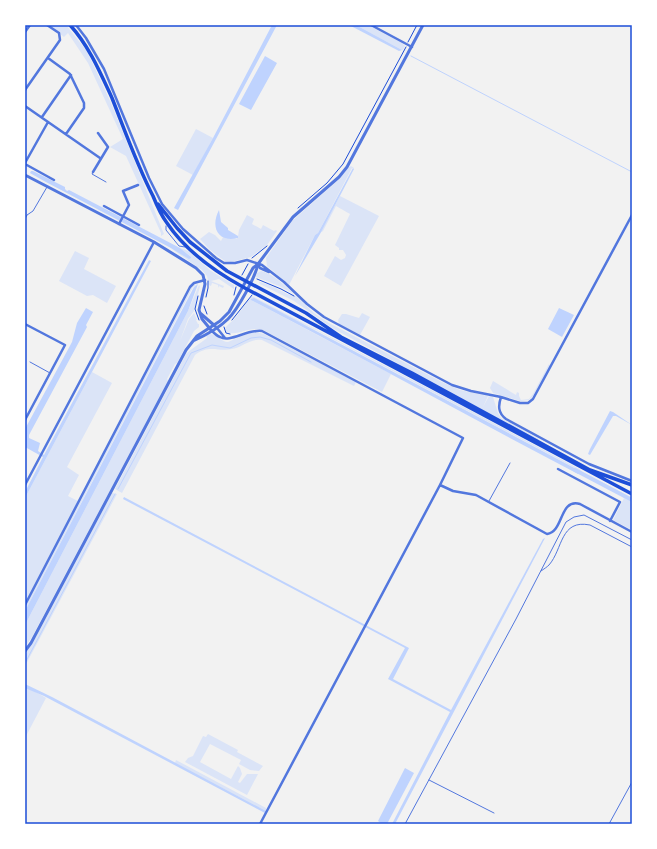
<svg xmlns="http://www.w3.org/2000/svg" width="657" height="849" viewBox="0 0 657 849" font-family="Quicksand,sans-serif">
  <rect width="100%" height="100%" fill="#f2f2f2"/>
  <path fill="#dbe4f7" d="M49,25H66L86,50L93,64L111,103L164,234L161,236V233L126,156L110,147L123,139L88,63L68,33L64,37Z
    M356,25H368L402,43L405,46L403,50H402Z
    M196,129L213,138L193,175L176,166Z
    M351,166L354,168H352L318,233L315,235L289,285L267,266L266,258L292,221L337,181L349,167Z
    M340,196L379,216L341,286L324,276L335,256L341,260L345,258L346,255L343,250H339V248L335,245L350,214L336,206L323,231L320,233Z
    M247,215L254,219L252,224L261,229L263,225L274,231L276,230L277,231L267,245L251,257L231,262L225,261L219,257L209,249L200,239L209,232L215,235L221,241L223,237L228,239H237L238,237L239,230Z
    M180,248L188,251L211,271L234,285V289L219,279L211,281L224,286L223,288L219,286L218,288V285L212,283L211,286L209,285L207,276L202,270L172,249L191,257Z
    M75,251L89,258L84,269L116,286L107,303L93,295L87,296L59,281Z
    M261,271C274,274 285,286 294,294L279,286L256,277L257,273Z
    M259,282C271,283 288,297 296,296L314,313L329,323L442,382L460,390L488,396L483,407L489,396L493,397L498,413L501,418L539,439L538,441L449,391L332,328L294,301L260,284Z
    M198,284L193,287L25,611V607L191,288L194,285Z
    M199,285L200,286L194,311L188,319L180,341L189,319L194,313L197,320H196L198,324H199V327L194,331L177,363L175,364L167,379L168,381L32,637L25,647V625L188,311Z
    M252,296L447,398L581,470L580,471L575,468L314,329L251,300L391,374L382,392L263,330C247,326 239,337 226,332L225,328C228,324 233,321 236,317C242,310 246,302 252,296Z
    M362,313L370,317L360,335L339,324L338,320L342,314H346L359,318Z
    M255,332L264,334L356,382L354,386L262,340C250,338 243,347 232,349C218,352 209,344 195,355L122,493L115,489L186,354C193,347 200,344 207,338L206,336L209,334C217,334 221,342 228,342L249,333Z
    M549,364L550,366L533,396L529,400L520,401L493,393L490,388L493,381L516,395L517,392L519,393V396L521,400L529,399L533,394Z
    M92,372L112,383L67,467L79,475L68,496L78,501L25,603V498Z
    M112,493L117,494L25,666V654L36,637Z
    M624,498L632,502V530L613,520Z
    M25,686L46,698L25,738Z
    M208,734L238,750L237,752L263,766L259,771L250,770L239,764L241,760L210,744L200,762L231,779L238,766L240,768L242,774L238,782L240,783L247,774H258L247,795L185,762L188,758L193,756L203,736L206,737Z
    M176,760L266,808V811L175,763Z"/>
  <path fill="#bfd3fe" d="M272,25H277L178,210L174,208L213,138Z
    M349,25H356L402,50L399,51Z
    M265,56L277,63L251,110L239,104Z
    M353,168L354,169L320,234L295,276L315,235L318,233Z
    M31,171H33L65,187V189L67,191L69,190L180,248L191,257V258L189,259L169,247L44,181L30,173Z
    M219,210L221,222L228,228V230L238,236V238C218,243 210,227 219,210Z
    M149,260L151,261L25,498V492L43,457L25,447V429L72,342L77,323L86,308L93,312L86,325L87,327L29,435V438L40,443L38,451L44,455Z
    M198,284L188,311L25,625V611L194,287Z
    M254,298L580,471L578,474C469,417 361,357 251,300V299Z
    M559,308L574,315L562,337L548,329Z
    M610,411L613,412L632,425L616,416H613L590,455L588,454L590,449Z
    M124,497L409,648L393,679L451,710L543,539L545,538L395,824H392L450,712L388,679L405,648L123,499Z
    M25,684L52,697L266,811L265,813L44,696L25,688Z
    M405,768L414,773L387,824H382L378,821Z"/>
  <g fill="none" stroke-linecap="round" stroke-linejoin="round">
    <path stroke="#bfd3fe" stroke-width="1" d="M411,56L632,172
      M118,489L191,353L212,345L230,348L251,338L260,337L271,340L311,362
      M25,663L115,494"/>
    <path stroke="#bfd3fe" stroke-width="4" d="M575,470L632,500"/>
    <path stroke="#1d4ed8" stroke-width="1" d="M408,42L417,25
      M298,208L327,183L343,164L406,47
      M252,258L267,246
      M242,275L248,264
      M257,279L281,289L294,296
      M234,295L236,287
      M198,296L195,309L199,320
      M206,297L208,288V281
      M204,306L207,314
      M232,320L252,295
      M224,327L226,333L230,334"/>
    <path stroke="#5277de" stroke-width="1" d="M93,172L92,174L106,182
      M25,219L27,215L33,211L47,187
      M166,226V230L179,246L185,247
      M30,362L50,373
      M489,501L510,463
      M541,571C544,569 547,567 549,565C563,549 560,519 590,525L632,547
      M429,780L494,813
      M405,824L516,619L566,522L574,517L584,515L632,540
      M609,824L632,782"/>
    <path stroke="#5277de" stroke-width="2.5" d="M76,25L86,38L104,69L149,178L162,204L183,229L216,258L224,263H235L247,260L262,265L284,282L307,304L324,317L452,385L471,391L501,397L520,403H528L533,399L632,215
      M371,25L412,47
      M25,32L30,25
      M48,58L70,74L84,103V108L66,134
      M25,90L60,40L59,33L47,25
      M25,106L100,158
      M42,117L71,75
      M25,163L48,122
      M25,164L54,180
      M93,172L108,147L98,133
      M104,206L139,225
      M119,224L129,205L123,191L138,185
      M258,265L260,268L269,272
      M25,324L65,345L25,420
      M217,328L225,338
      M212,331C214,333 217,336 220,337C230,343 247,329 262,331L463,438L440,485L453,491L476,495L547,534C564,532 559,498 580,504L632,532
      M501,397C498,406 498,413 506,419L589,464L632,481
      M558,469L620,502L610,521
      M25,485L154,242
      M25,605L190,287L194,283L205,280
      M260,824L440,485"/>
    <path stroke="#5277de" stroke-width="3" d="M25,175L154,242L196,268L203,275L205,284L199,310L202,319L211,330
      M200,313L215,326
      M193,341C204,336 219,328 228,319C238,309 255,278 258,264
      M25,651L31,643L186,350L197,336L220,321L229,312L253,268L258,264L293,217L339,177L347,167L423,25"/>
    <path stroke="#1d4ed8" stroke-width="3.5" d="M70,25C89,46 100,72 112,98C125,131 137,165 153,196C157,206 161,215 167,223C185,250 214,271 243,287L632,494
      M158,204L177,228L190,242L227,271L306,313L341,337L412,373L590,470L632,485"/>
  </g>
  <rect width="657" height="849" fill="none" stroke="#ffffff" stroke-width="52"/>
  <rect x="26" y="26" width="605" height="797" fill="none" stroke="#1d4ed8" stroke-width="1.5"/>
</svg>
